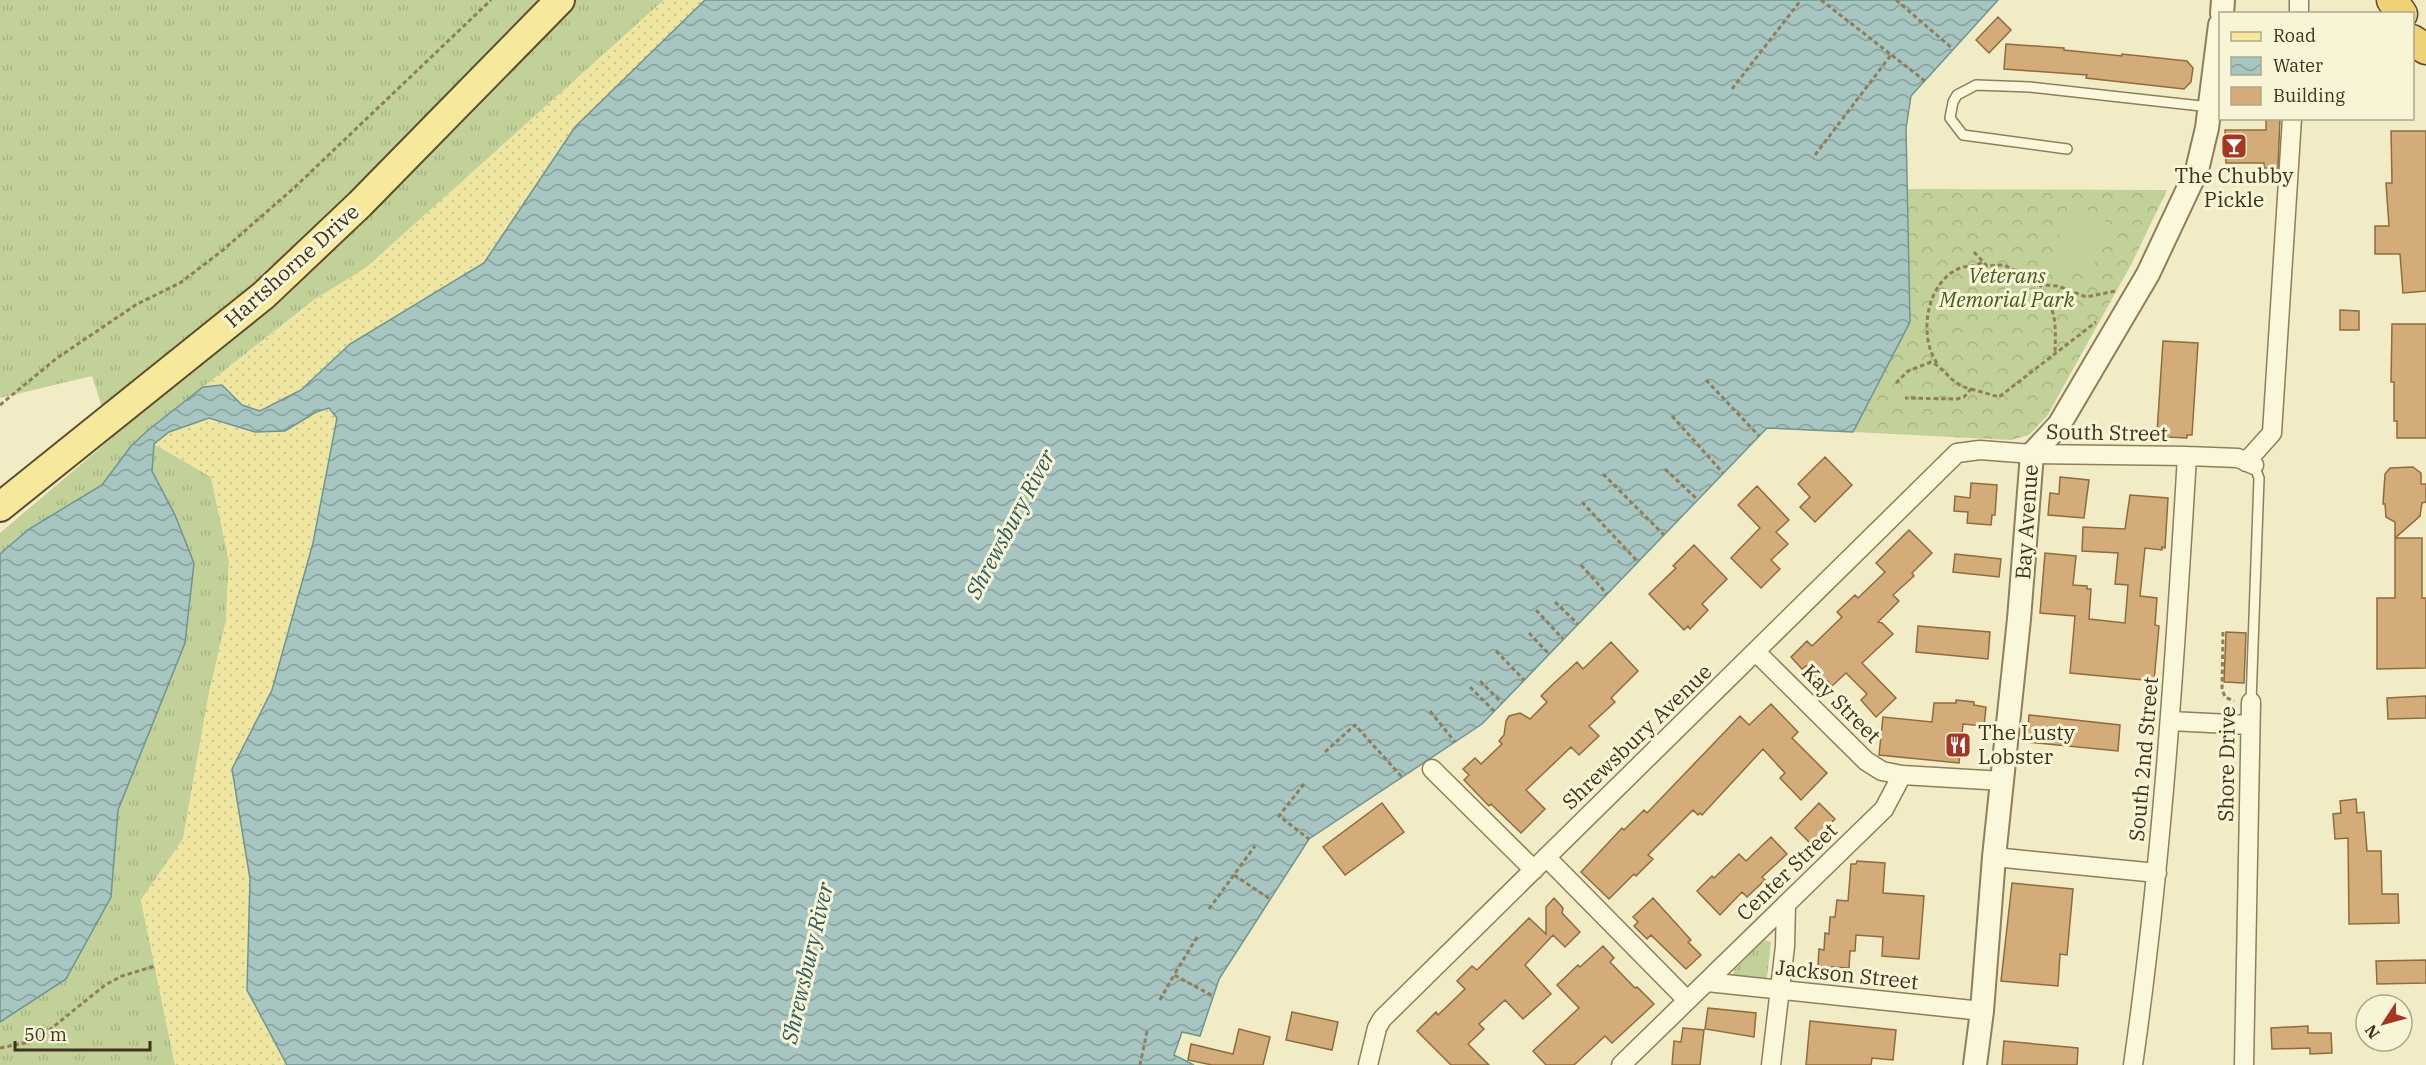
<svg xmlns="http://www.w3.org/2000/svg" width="2426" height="1065" viewBox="0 0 2426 1065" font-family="'IBM Plex Serif',serif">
  <defs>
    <pattern id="grass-tufts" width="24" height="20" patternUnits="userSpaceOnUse" patternTransform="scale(1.5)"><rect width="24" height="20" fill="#c2d198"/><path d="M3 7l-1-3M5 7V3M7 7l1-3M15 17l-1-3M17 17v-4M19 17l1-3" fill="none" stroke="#a8b483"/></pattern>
    <pattern id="forest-crowns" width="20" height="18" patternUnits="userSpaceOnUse" patternTransform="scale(1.5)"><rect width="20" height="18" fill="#c2d198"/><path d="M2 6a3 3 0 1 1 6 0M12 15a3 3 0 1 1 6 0" fill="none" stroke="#a8b483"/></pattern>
    <pattern id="sand-dots" width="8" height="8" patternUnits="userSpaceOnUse" patternTransform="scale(1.5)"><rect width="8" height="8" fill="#efe7a1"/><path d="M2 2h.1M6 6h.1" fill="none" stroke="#cec78a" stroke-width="1.8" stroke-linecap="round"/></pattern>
    <pattern id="water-waves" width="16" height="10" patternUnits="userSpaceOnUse" patternTransform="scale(1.5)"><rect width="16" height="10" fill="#a7c5c1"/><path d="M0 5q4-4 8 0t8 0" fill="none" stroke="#89a19c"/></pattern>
  </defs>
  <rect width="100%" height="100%" fill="#f2ecc6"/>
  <path fill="url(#grass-tufts)" d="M0,0H664L367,267L314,300L147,431L154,444L211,477L229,561L226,621L209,693L183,839L141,900L175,1065H0V533L112,438L92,376L0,398Z
    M1765,940L1771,942L1767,978L1765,980L1733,977L1734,970Z"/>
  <path fill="url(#forest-crowns)" d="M1907,189L2167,190L2132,263L2047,416L2029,435L2011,440L1853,432L1910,322Z"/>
  <path fill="url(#sand-dots)" d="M664,0H705L575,127L484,263L379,328L334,429L313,543L272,690L232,769L250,879L247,990L287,1065H175L141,900L183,839L209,693L226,621L229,561L211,477L154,444L147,431L315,300L367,267Z"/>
  <path fill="#c2d198" d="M2069,204L2107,216L2091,277L2050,266Z"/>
  <path fill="url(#water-waves)" stroke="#6d9591" stroke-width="1.5" d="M705,0H1998L1911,96L1906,128L1910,322L1853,432L1767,428L1482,724L1309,839L1219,979L1200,1036L1182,1032L1174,1055L1194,1065H287L247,990L250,879L232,769L272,690L313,543L337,418L329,408L316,412L285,431L255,432L209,418L169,432L154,444L152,471L175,515L194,563L185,643L118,810L111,897L66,979L0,1022V554L29,529L102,485L131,446L147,431L203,387L222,385L242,405L260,411L301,390L350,344L484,263L575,127Z"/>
  <path fill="#d3ac79" stroke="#906b3d" stroke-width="1.5" d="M1998,17L2011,30L1989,53L1976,40Z
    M2006,44L2064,48V50L2122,56V54L2187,61L2193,68L2191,82L2184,89L2086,78L2087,75L2004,69Z
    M2266,118H2280L2278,168H2264V163H2226L2225,130H2266Z
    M2391,131H2426V291L2403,293L2400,254H2375V226H2389L2386,183H2392Z
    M2340,310L2359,311V330H2340Z
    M2392,324H2426V438H2397V421H2394V382H2391Z
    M2163,341L2198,343L2192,435H2187V438L2167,437V433H2157Z
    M1825,457L1852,485L1815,522L1800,507L1810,497L1798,484Z
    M2413,467L2421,473V484H2426V502L2422,503L2420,516L2395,538V522L2386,517L2385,504H2383L2385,474L2390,468Z
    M2060,477L2089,480L2084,518L2048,515L2050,493L2059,494Z
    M1971,483L1997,485L1995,515H1992L1991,525L1967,523L1968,512L1954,511L1955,496L1970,498Z
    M1757,486L1789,520L1776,532L1788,544L1771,560L1780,569L1761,588L1731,558L1760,528L1738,505Z
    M2130,495L2168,498L2165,548L2162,547V550L2145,548L2140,596L2157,598L2155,625L2159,626L2154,681L2070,673L2075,616L2040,613L2045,553L2076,556L2073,585L2087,586V589H2091L2089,619L2125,623L2128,585L2115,584L2118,553L2082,551L2083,527L2125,529Z
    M1909,530L1932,553L1912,573L1914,576L1893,595L1899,601L1878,622L1882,623L1893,634L1862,663L1896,698L1876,717L1861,700L1867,694L1846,673L1832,686L1828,681L1824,685L1806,666L1802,669L1791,657L1807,641L1812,646L1842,617L1837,612L1855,595L1858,598L1885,572L1876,563Z
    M2395,538H2422V598H2426V668L2377,669V598H2395Z
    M1694,545L1727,579L1702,604L1708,610L1690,629L1688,626L1684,630L1649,594L1676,568L1673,566Z
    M1955,554L2001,559L1999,577L1953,572Z
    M1918,626L1990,632L1988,659L1916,652Z
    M2226,632L2246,633L2244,683L2224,682Z
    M1611,642L1638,671L1611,698L1615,702L1589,726L1599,736L1579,755L1571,747L1526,790L1545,809L1521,833L1491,804L1489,806L1464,780L1469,775L1463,769L1475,758L1481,764L1502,744L1499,741L1504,735L1506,721L1509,716L1520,713L1530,719L1547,702L1541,696L1551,686L1577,662L1583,669Z
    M2426,696V718L2388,719L2387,698Z
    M1956,700L1974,702V705L1986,707L1984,726L1963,724L1959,763L1879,755L1883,717L1932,722L1934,703H1956Z
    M1771,704L1798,732L1792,738L1827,773L1801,800L1780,778L1785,773L1763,749L1702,815L1700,813L1698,815L1693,810L1648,855L1653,859L1636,876L1634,874L1609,899L1581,872L1622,828L1624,830L1644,810L1647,813L1740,716L1749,725Z
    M2029,715L2120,725L2118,751L2027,742Z
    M2356,799L2357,813L2364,812L2367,851H2381L2382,894H2398L2399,923L2349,924L2348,838L2335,839L2333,814L2341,813L2340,801Z
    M1382,803L1404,832L1345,875L1323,847Z
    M1819,803L1835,819L1811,844L1795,828Z
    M1771,837L1787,854L1762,877L1765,880L1747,897L1742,892L1720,915L1697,891L1712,876L1714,878L1739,854L1746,861Z
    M1857,861L1885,863L1883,893L1924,896L1919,959L1882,956L1883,937L1856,935L1855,951H1850L1849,968L1818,966L1819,949L1824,950L1825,933L1829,934L1830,917H1835L1837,900L1848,901L1851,864H1856Z
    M2012,883L2073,889L2067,955L2060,954L2058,986L2001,981Z
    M1554,898L1563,908L1562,913L1580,932L1565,947L1553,935L1525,965L1551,994L1523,1019L1505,1000L1479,1024L1484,1029L1468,1044L1489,1065H1451L1417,1031L1436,1012L1438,1015L1465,989L1457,981L1472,966L1477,970L1529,918L1546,934V907Z
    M1653,898L1691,940L1688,942L1701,955L1686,969L1656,940L1651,935L1647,939L1634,926L1638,922L1633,917Z
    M1603,946L1614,958L1610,962L1635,988L1637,987L1654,1004L1612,1043L1605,1036L1574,1065H1546L1533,1051L1579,1008L1557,985L1578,965L1580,967Z
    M2426,960V983L2377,984L2376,961Z
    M1708,1008L1756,1013L1754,1037L1705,1029Z
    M1292,1012L1338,1022L1332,1050L1286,1040Z
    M1810,1021L1896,1030L1893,1060L1872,1058L1871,1065H1806Z
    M2308,1026V1033H2331L2332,1053L2310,1054V1048L2272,1049L2271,1028Z
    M1683,1028L1704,1030L1700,1065H1672L1674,1041L1681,1042Z
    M1239,1029L1270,1037L1263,1065H1212L1188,1060L1191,1044L1233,1054Z
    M2004,1041L2078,1048L2077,1065H2002Z"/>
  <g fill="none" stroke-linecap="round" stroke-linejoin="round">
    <defs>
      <path id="service" d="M2067,149L1963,135L1950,118L1953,102L1957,95L1976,85L2030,87L2210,107
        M2251,702L2259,478L2254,465"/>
      <path id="minor" d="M2299,14V0
        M2246,462L2272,433L2292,118
        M1756,652L1866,761L1882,771L1902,775
        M2170,721L2250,725
        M1432,769L1534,870
        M1546,857L1687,1000
        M1994,857L2157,873
        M1707,982L1982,1011
        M1368,1065L1377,1028L1382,1019L1957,453L1980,450L2032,454L2187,456L2238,458L2254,465
        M1621,1065L1884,809L1902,775L2003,781
        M1771,1065L1785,946L1786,904
        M2133,1065C2162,863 2175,660 2187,456
        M2244,1065L2251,702"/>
      <path id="tertiary" d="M2222,14L2223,0
        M1975,1065L1982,1011L1994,857L2019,619L2032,454L2059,425L2148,274L2197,170L2207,128L2220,25"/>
      <path id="primary" d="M0,507L264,295L360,204L560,0"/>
      <path id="trunk" d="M2392,0L2402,14
        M2412,40L2426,49"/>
    </defs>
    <use href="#service" stroke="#8f7e59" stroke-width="12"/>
    <use href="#minor" stroke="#8f7e59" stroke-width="21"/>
    <use href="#tertiary" stroke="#8f7e59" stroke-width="26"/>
    <use href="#primary" stroke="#5d4b2e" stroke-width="32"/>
    <use href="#trunk" stroke="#5d4b2e" stroke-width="33"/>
    <path stroke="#8f7e59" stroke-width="3" stroke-dasharray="4.5 3" stroke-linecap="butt" d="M1821,0L1925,81
      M1896,0L1953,49
      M1732,89L1801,0
      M1815,155L1891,55
      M1974,252L1987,266L2004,265L2045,285L2058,286L2086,297L2115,291
      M2039,283C2056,312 2056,320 2055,353
      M1937,363C1918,336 1926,282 1960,268C1968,265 1973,268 1982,262
      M1706,380L1759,436
      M1896,383L1908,371L1931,362C1947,369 1950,385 1971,389L1964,397L1957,399L1905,398
      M1971,389L1999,397L2096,322
      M0,405L57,358L137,304L180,283L223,250L295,187L491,0
      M1672,416L1723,473
      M1665,469L1698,500
      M1603,474L1664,535
      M1582,502L1638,562
      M1581,565L1607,594
      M1555,602L1578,624
      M1536,610L1563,639
      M2223,632L2222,689L2225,697L2234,701
      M1529,633L1549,654
      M1496,651L1524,680
      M1480,681L1502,703
      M1470,687L1494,711
      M1430,711L1455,742
      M1325,752L1355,725L1402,777
      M1304,784L1279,816L1309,839
      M1234,875L1270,899
      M1209,909L1255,846
      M1197,937L1174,975L1213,996
      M1160,1000L1174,975
      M0,1048L24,1043L42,1036L105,985L122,976L155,966
      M1140,1065L1147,1031"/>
    <use href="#service" stroke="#fbf7da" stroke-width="9"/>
    <use href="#minor" stroke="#fbf7da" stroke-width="18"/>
    <use href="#tertiary" stroke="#fbf7da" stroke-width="22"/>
    <use href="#primary" stroke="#f7e99b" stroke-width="28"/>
    <use href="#trunk" stroke="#efd276" stroke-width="30"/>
  </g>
  <defs>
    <symbol id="bar-square" viewBox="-11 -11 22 22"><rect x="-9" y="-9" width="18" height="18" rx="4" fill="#a33724" stroke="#f8f4d6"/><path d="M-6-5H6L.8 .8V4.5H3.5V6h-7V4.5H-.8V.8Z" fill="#fff"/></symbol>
    <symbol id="restaurant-square" viewBox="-11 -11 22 22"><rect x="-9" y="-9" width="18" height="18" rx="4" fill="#a33724" stroke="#f8f4d6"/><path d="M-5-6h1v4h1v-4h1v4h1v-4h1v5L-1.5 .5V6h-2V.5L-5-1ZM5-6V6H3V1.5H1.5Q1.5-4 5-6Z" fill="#fff"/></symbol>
  </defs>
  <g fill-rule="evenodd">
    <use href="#bar-square" x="2219" y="131" width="30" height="30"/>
    <use href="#restaurant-square" x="1943" y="730" width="30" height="30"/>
  </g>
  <g text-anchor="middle" stroke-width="6" stroke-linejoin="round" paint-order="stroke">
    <g font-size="21" fill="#3e331e" stroke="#f8f4d6">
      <text x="2234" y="183">The Chubby<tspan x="2234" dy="24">Pickle</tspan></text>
      <text x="1978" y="740" text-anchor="start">The Lusty<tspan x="1978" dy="24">Lobster</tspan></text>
    </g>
    <g font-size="21" fill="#3e331e" stroke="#f8f4d6">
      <text transform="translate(292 266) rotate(-42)" y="7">Hartshorne Drive</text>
      <text transform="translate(2107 433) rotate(1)" y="7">South Street</text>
      <text transform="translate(2027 522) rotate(-86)" y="7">Bay Avenue</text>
      <text transform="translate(1841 704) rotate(45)" y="7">Kay Street</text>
      <text transform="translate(1637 737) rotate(-44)" y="7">Shrewsbury Avenue</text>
      <text transform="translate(2144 759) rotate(-85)" y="7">South 2nd Street</text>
      <text transform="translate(2227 764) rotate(-89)" y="7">Shore Drive</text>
      <text transform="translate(1787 872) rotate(-44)" y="7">Center Street</text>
      <text transform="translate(1847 975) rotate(6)" y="7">Jackson Street</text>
    </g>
    <g font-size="21" font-style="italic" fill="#455c23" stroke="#f8f4d6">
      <text x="2007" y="283">Veterans<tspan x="2007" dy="24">Memorial Park</tspan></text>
    </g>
    <g font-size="22" font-style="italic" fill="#2d5a5f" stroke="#f8f4d6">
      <text transform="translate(1010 524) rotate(-62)" y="8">Shrewsbury River</text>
      <text transform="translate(807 963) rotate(-77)" y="8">Shrewsbury River</text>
    </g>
  </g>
  <rect x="2219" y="12" width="195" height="108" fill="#f8f4d6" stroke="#aea78c" stroke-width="1.5"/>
  <rect x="2231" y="32" width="30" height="9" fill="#f7e99b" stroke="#aea78c" stroke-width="1.5"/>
  <text x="2273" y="42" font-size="18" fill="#3e331e">Road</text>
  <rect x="2231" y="57" width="30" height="18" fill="url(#water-waves)" stroke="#aea78c" stroke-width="1.5"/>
  <text x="2273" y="72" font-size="18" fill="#3e331e">Water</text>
  <rect x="2231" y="87" width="30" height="18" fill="#d3ac79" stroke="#aea78c" stroke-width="1.5"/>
  <text x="2273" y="102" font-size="18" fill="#3e331e">Building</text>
  <g transform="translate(2384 1023) rotate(234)"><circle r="28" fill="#f8f4d6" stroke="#aea78c" stroke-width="1.5"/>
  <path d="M0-4.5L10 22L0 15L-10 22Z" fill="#a33724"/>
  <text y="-9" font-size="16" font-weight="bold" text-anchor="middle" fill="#3e331e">N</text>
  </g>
  <path d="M15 1041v9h135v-9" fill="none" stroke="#3e331e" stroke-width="3"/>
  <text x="24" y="1041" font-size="18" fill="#3e331e" stroke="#f8f4d6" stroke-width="4.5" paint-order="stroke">50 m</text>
</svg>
